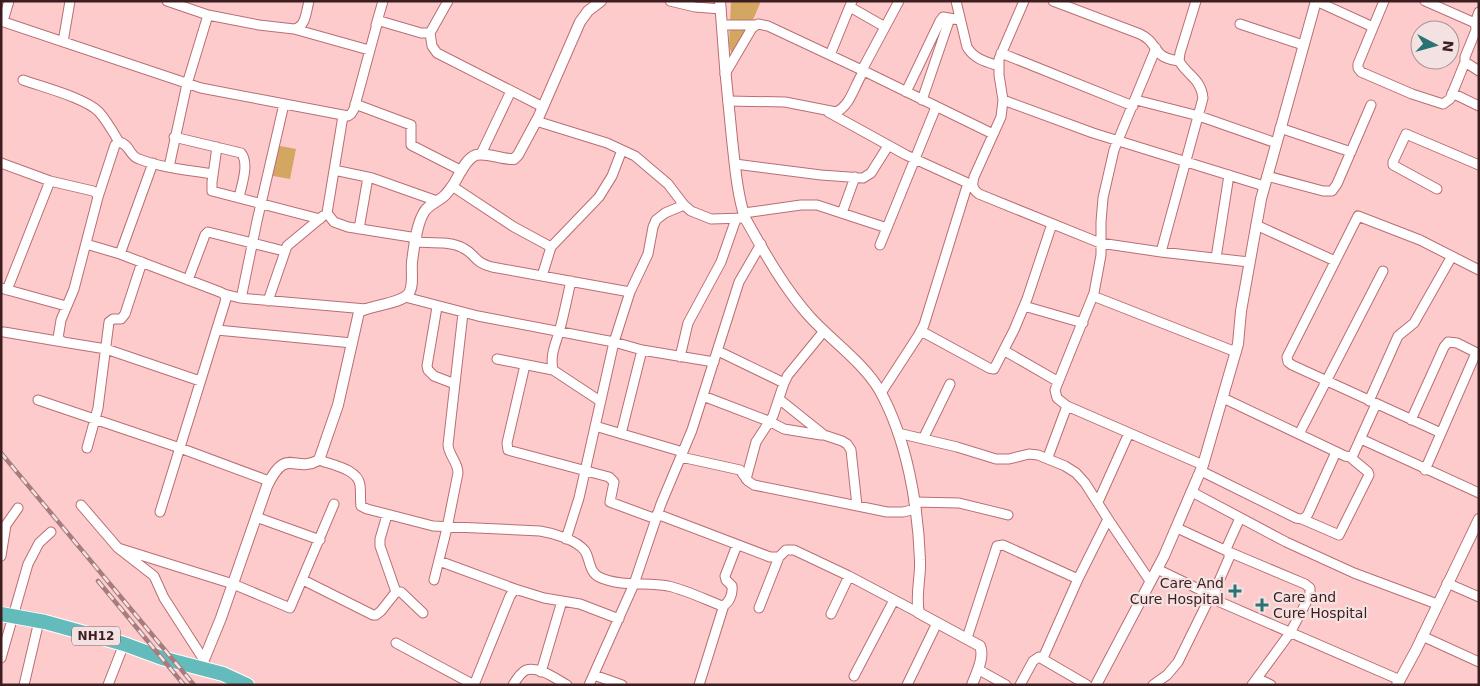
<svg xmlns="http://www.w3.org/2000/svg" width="1480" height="686" viewBox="0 0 1480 686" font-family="'DejaVu Sans',sans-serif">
  <rect width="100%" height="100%" fill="#fecbcc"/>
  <path fill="#d3a662" d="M731,1H761L750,27L732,54L729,46Z
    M275,145L296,149L290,179L268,175Z"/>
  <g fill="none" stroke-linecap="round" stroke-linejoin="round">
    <defs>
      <path id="minor" d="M167,1L208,15L259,25L294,29C306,27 306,12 309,1
        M670,1L695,7L721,9
        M956,1L967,47C974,59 986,62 999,66
        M1024,1L999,59V75L1003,100L1001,117L974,177C972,185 972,189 979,194L1100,243L1161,252L1249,262
        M1053,1L1140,34C1152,40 1152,45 1160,54C1165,59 1173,60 1179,61
        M1316,1L1373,27
        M1384,1L1358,64V68L1361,72L1412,94L1443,104L1450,99L1465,62
        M1425,1L1475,23
        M850,7L885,27
        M1,21L201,88L348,116L351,114L354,109L377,24L380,21L421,33H430L448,1
        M3,21L9,1
        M1240,24L1303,45
        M376,25L383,1
        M722,25H754
        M1476,28L1475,23L1479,12
        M294,29L369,50
        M1476,30L1465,57V62L1479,71
        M430,33L432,46L437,53L543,107
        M63,42L70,1
        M1156,48L1114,150L1103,198L1101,222V255L1094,293L1055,390L1057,398L1067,406L1203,465
        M1001,53L1133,106
        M830,55L852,1
        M862,70L899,1
        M725,74L752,28L758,24L768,26L866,72
        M23,80C42,87 86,98 99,112C107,121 113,132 119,142
        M906,92L940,21L943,17L960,20
        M1452,93L1479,106
        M922,100L950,18
        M1003,100L1093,133L1264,186
        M1136,100L1199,116L1276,143
        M728,101L785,102L836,112C850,106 854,87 862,74L866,72L993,134
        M355,104L411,125V145L462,171
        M828,112L906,155L972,185
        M343,116L327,213L334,222L348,227L417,238
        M536,121L607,143L635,156L668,184L684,205L691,211L711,219L745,218
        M1280,128L1351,152
        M174,137L241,153C250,164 241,186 239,198
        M217,147L212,182V191L320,219
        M481,154L511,91
        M1,163L50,181L93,191L96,193L98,197L74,289L61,320L58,338L63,342L106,349L200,381
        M735,164L821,175L863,178L871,173L888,146
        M169,167L187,84L208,15
        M334,170L372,178L437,201
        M1267,176L1323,191H1332L1337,184L1371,105
        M452,186L514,227L551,247
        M1437,189L1393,165V162L1406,134L1479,165
        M98,197L115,145L119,142C130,144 129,156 139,159C162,168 188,170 213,174
        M744,213L801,205H817L887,228
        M842,213L855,177
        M1256,225L1335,261
        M359,229L368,177
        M416,242C430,243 450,241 463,248C477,255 473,262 492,267L630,292
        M86,244L120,254L220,292L224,294L226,299L160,512
        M880,245L936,107
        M1161,252L1203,98C1201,79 1188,76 1179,61L1180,53L1196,1
        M120,254L153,163
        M1216,258L1229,175
        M542,276L551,247L599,197L612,176L622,150
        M188,280L205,235L208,232L284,251
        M571,281C567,298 564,315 559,332C555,346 550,355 553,370L600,401
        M1,288L66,306
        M7,290L50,181
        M224,294L240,298L242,294L257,221L284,104
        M1093,296L1236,352
        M405,297L478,316L614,342L642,350L714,362
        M240,298L366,309
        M268,301L287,246L323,216
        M1024,306L1083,323
        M437,307L427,366L428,370L434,376L455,384
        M217,330L352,343
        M921,331L989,368L994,369L1014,330L1027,299L1052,224
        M4,332L63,342
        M718,351L784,383
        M1005,351L1057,381
        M680,357L688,323L721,262L736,219
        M497,359L553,370
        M525,365L507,443L508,450L609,477L614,482L610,502L656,519
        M881,393L918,336L924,325L968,183
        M703,396L771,422L784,429L821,435
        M1223,398L1345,456L1350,457L1353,455L1376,404
        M779,399L824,435L842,441L847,444L851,450L857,506
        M38,400L180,448L269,481
        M1369,401L1398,336L1414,323L1452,256
        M1411,420L1444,347L1448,342L1457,343L1479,354
        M595,426L683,452
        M898,433L957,447L996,459H1009L1029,454L1038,455L1065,466L1076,473L1085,483L1108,519L1150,581
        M1441,433L1292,365L1288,362L1287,357L1358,216L1420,240L1479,270
        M621,434L642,350
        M1299,434L1383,271
        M923,439L950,384
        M1361,439L1479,493
        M87,448L98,408L109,322L113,319H121L125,314L142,262
        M681,457L740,470L748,481L754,485L887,512H903L916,509
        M1048,457L1067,406
        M319,460C332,465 358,469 360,485C361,492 360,499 361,506L367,509L433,526L540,531C553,533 577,540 585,551C590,559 589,572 599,577C620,587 646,582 668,586C686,590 704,599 722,606C729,604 733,594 732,586L726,580L725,576L737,545
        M1425,470L1476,353
        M1201,471L1296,518C1302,520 1305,519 1308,514L1336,452
        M746,479L756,442L773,416L784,383L788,375L824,331
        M1192,492L1286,542L1354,573L1437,604
        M914,502L959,503L1008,515
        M1098,502L1129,433
        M81,505L118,548L154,576L164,598L204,660
        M657,514L770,557H779L786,550H794L849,576L919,613
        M387,515L380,539V546L396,592
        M256,517L320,540
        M1302,519L1339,535L1369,475L1368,472L1350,457
        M1177,528L1229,552V558L1216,588L1215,593L1220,602L1400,680
        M566,539L579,498L614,342L630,292L648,254L653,227L656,220L665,213L684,205
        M118,548L233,584L290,608L334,504
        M1226,549L1240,518
        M1229,552L1305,584L1310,588V593L1308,599L1290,633L1252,685
        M1,556L6,525L18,508
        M439,561L515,589
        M1157,569L1215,597
        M303,580L373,615H376L381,611L396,592H401L423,613
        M434,580L447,528L458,473C458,462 449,456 448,445L463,313
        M1447,583L1479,597
        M759,608L779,557
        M831,614L849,576
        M1422,636L1479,662
        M967,638L997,546L1003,545L1078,579
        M396,643L474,685L510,596L515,589L544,598L580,604L619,619
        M1,658L28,564L39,543L51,532
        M1043,658L1078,579L1108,519
        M979,667L981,671L1006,685
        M541,672L562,601
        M594,675L622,685
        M854,676L894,600
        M1257,678L1271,685
        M24,685L39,621
        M108,685L124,644
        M513,685C516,680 520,673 526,670C539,666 556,679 567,685
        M589,685L634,584L661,504L692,430L739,282L761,244
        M699,685L724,605
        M907,685L937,623
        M1020,685L1033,661L1039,657L1087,685
        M1153,685L1167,675L1178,662L1211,595"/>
      <path id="tertiary" d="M720,1C723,47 727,93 732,139C735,166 737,193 745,218C764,252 784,288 810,317C832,341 864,363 880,391C907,440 918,505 920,560C921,577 915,596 919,613L980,646C985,657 976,674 972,685
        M201,667L221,618L267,486C287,445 294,474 319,460L338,405L359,312C371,305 402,304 409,293C414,285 411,271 412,262C414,247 416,227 423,214C427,205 436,203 443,197C447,194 450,189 453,185C459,176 465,159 476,155C487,152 502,160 514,159L518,155L539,116L580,22L588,11L601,1
        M1096,685L1164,556L1203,465L1238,344L1241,311L1261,199L1316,1
        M1397,685L1416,650L1479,519"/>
      <path id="trunk" d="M1,614L45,622L124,644L162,658L223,674L247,685"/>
    </defs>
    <use href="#minor" stroke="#b96e72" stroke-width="11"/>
    <use href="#tertiary" stroke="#b96e72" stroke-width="12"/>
    <use href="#trunk" stroke="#fff" stroke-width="16"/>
    <use href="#minor" stroke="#fff" stroke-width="9"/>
    <use href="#tertiary" stroke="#fff" stroke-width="10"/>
    <use href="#trunk" stroke="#64bbbc" stroke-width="14"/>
    <defs>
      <path id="rail" d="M1,453L194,685
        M98,581L184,685"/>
    </defs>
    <use href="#rail" stroke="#a67c7e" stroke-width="4.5"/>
    <use href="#rail" stroke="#f4e2e2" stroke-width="2.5" stroke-dasharray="8" stroke-linecap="butt"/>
  </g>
  <g fill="#297375" stroke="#f4e2e2" stroke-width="2">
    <path d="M1232.5 583.5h5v5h5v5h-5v5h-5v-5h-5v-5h5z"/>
    <path d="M1259.5 597.5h5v5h5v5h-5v5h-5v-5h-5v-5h5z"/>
  </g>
  <g text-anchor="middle" stroke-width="4.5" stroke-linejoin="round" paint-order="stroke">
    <rect fill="#f4e2e2" stroke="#74595a" stroke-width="1" x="72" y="626.5" width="48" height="19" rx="4"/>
    <g font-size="12" font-weight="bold" fill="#3d1e20">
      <text x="96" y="640">NH12</text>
    </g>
    <g font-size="14" fill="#3d1e20" stroke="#f4e2e2" text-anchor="end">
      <text x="1224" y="588">Care And<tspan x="1224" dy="16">Cure Hospital</tspan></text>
      <text x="1273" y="602" text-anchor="start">Care and<tspan x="1273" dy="16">Cure Hospital</tspan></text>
    </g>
  </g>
  <rect width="1480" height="686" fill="none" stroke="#3d1e20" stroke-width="5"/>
  <g transform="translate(1435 45) rotate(96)"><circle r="24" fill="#f4e2e2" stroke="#ab9494"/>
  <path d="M0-4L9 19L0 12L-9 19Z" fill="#297375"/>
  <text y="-8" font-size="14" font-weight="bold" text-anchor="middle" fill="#3d1e20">N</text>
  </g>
</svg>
